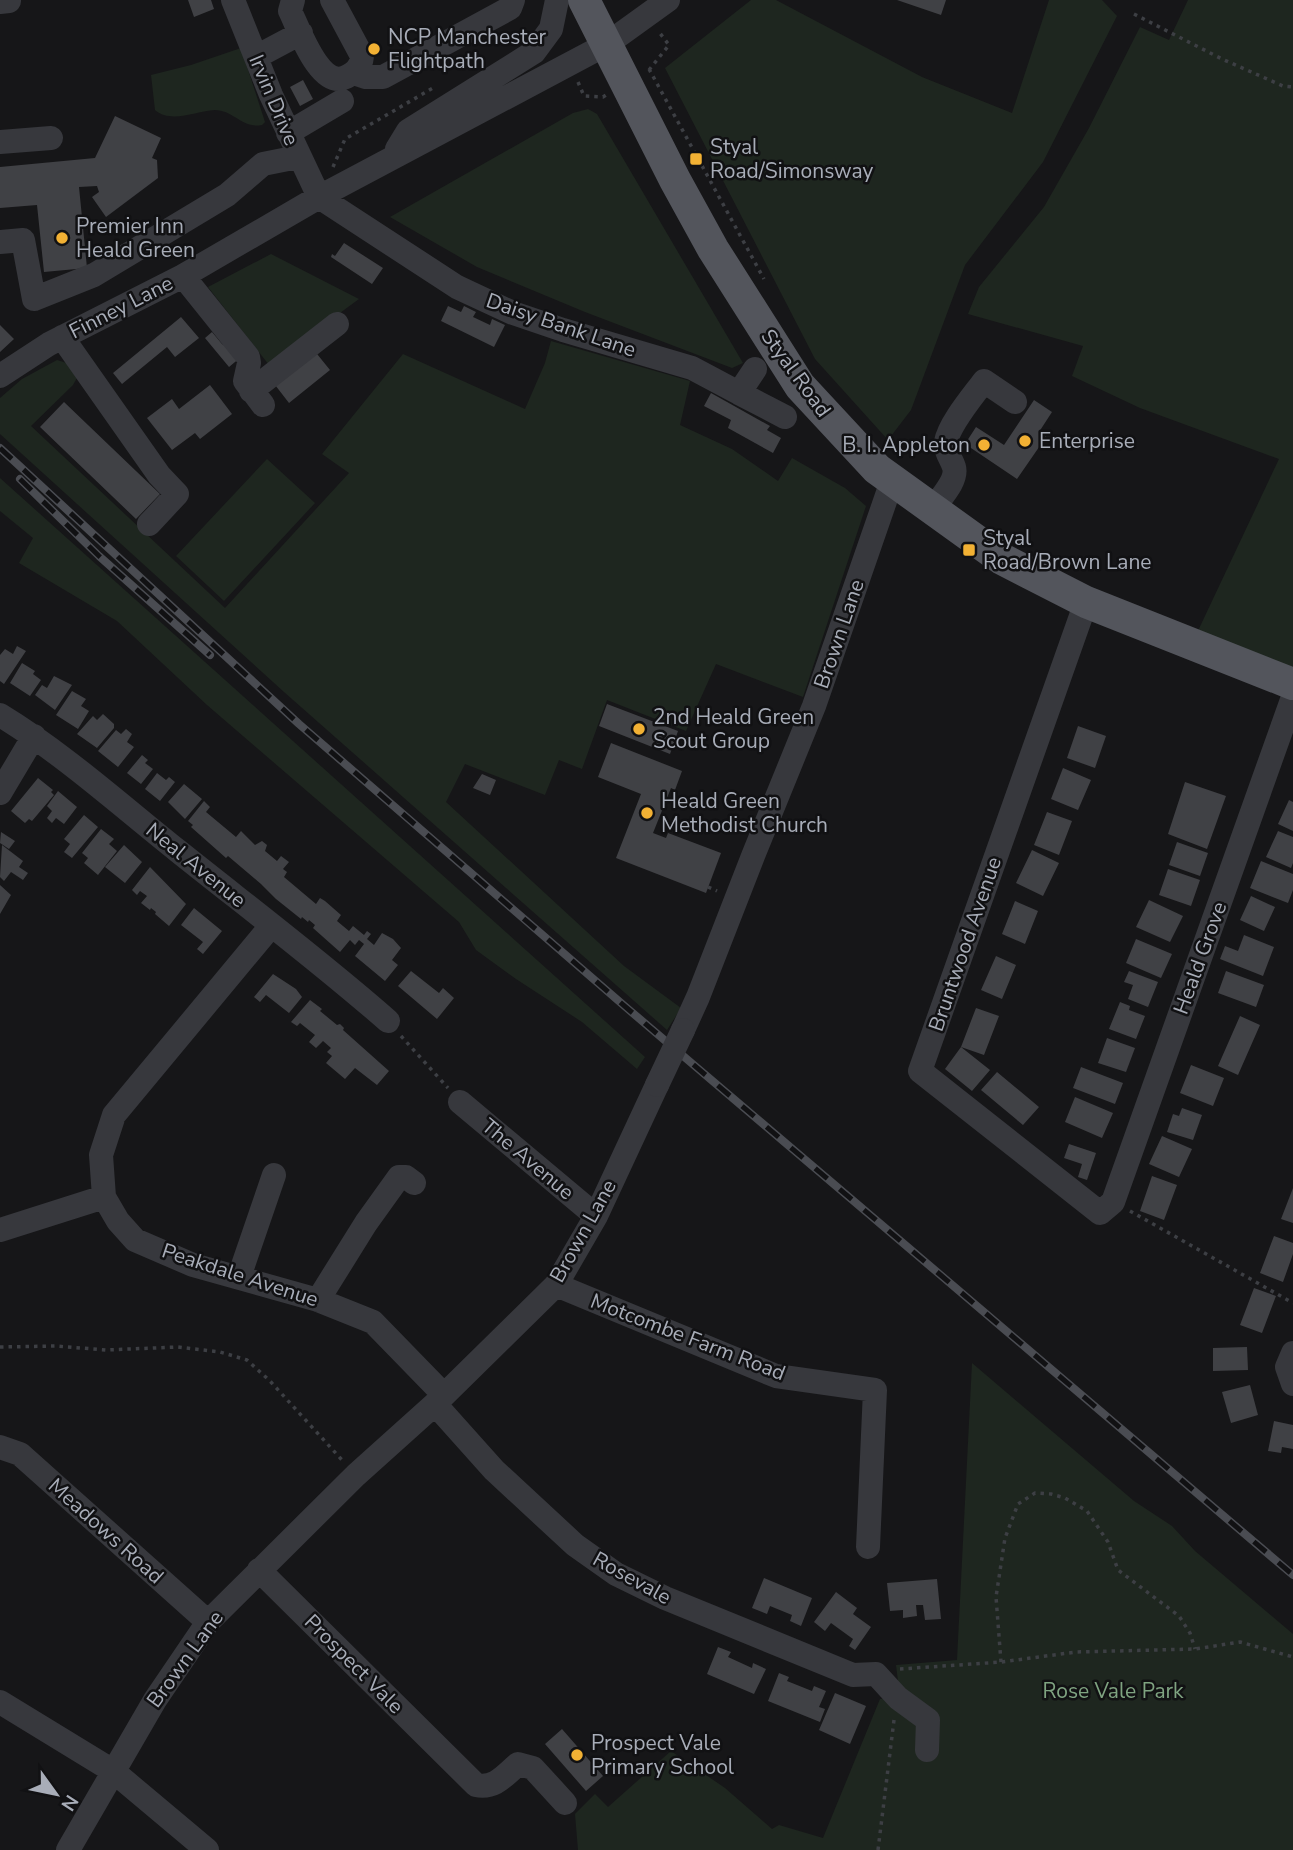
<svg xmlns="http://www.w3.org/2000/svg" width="1293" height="1850" viewBox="0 0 1293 1850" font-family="'Nunito Sans',sans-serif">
  <rect width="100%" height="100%" fill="#161618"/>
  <path fill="#1e261f" d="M751,0H776L922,77L1012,113L1049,0H1102L1117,16L1043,162L965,265L911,410L888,440L815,359L665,68Z
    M1188,0H1293V670L1196,635L1279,459L1140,408L1072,376L1083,346L968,314L979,287L1044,207L1089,128L1140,27L1169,40Z
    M241,48L265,122L262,125C243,129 233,110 215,110C196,111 171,124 155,110L151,75L191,65Z
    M588,109L597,114L743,363L732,368L585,312L477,267L390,217L573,113Z
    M271,254L359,299L269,365L208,287Z
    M551,341L690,381L680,425L732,449L778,481L792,458L845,488L866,506L803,697L716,664L686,731L607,700L582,769L559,760L545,795L465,764L446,802L624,966L681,1008L667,1030L284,692L0,434V398L22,379L57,360L70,364L78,376L73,385L31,426L225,608L349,473L322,454L403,354L525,409L545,363Z
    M267,459L315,503L224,601L176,556Z
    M0,478L645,1057L637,1069L582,1022L516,979L476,950L459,922L207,705L117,621L19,563L33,538L0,511Z
    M972,1363L1134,1501L1172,1526L1195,1551L1293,1634V1850H578L575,1814L595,1794L608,1807L671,1751L725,1788L772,1829L779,1825L823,1838L880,1699L885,1698L898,1681L896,1665L957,1660Z"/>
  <path fill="#404145" d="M188,0H211L214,9L194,17Z
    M897,0H946L941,15Z
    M303,80L313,99L300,106L290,87Z
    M115,116L161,138L152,158L157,160L158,178L106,217L92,197L99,192L97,186L79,187L87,268L44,272L37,205L0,208V167L95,158Z
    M344,243L383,268L372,284L331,257L332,254L335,256Z
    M448,306L461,312L464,306L476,312L473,317L490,325L492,319L505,325L494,347L441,321Z
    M181,317L199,338L175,357L167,347L122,384L113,373Z
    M0,325L14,339L0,352Z
    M212,332L222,344L241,357L229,367L205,338Z
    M313,349L330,370L289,403L272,381Z
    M210,385L232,414L200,439L195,433L172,450L147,418L172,399L179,409Z
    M711,393L770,426L767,430L781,438L773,453L728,428L731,420L704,406Z
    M1034,400L1052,412L1039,432L1046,437L1017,479L965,444L976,427L1004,445Z
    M64,402L160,494L136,519L40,427Z
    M17,646L26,651L4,684L0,681V655L5,649L13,654Z
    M22,663L35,671L33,674L41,680L30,696L10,683Z
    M54,676L72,685L55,710L35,695L42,685L47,688Z
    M72,691L86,699L81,706L89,711L78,729L56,715Z
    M607,704L678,731L670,754L599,726Z
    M103,714L114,724V728L97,748L77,734L93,716L97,720Z
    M1078,726L1106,736L1095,768L1067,758Z
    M126,729L132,734L127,742L134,747L118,767L98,751L116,730L121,734Z
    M611,743L682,771L675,790L671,788L653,833L666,838L668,833L721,853L706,893L616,858L641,794L598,777Z
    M142,755L148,760L145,763L153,769L141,784L127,773Z
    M1063,768L1091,780L1078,810L1051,799Z
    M157,773L166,780L169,777L175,782L160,801L145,789Z
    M482,774L496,780L490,795L473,788Z
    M38,778L53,790L51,792L54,795L32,821L29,819L25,823L11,811Z
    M1185,782L1226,796L1207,849L1168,834Z
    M184,784L202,799L185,819L168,802Z
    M58,791L77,807L64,824L56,818L52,823L47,818L52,811L47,806Z
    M1289,800L1293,802V831L1278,824Z
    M204,801L210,807L206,812L236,837L241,831L255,845L262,841L267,845L265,851L277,861L281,856L289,862L283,869L287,872L284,877L316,904L320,898L325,901L341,915L337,921L349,931L353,926L364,935L367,931L371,934L367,939L374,945L382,933L393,939L401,948L392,960L398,965L385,981L355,956L364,944L359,940L355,945L350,940L340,952L313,928L315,925L309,920L308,922L302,917L301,919L276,899L261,884L228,856L226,858L191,827L193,825L188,821Z
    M1047,812L1072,821L1059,855L1034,845Z
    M84,815L98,827L72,858L64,852L70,844L64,839Z
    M101,829L114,839L109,844L117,851L98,875L84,863L88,858L82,853Z
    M1278,831L1293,837V863L1291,868L1266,857Z
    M1,832L15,841L9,849L0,843Z
    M1177,842L1208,853L1200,876L1169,865Z
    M2,845L23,861L19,867L28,873L23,880L11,872L4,881L0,877Z
    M124,845L142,862L125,883L105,867Z
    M1032,850L1059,863L1043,896L1016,883Z
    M1261,861L1293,874V890L1288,903L1250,888Z
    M150,867L186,904L169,926L155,914L156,912L151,908L150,910L141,903L147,896L140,891L137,895L132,890Z
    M1168,869L1200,880L1191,906L1159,895Z
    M0,885L11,895L0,914Z
    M1251,896L1275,907L1264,931L1240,920Z
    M1149,900L1183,916L1170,942L1136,927Z
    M1015,901L1038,911L1025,944L1002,934Z
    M194,908L222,931L203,954L197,949L203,942L181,925Z
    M1244,935L1274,947L1263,976L1220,959L1225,946L1238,951Z
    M1136,939L1172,954L1161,978L1126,963Z
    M996,956L1016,965L1002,999L981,990Z
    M411,971L439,993L443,988L454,998L437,1019L398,986Z
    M1129,971L1158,982L1148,1007L1128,999L1133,985L1124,982Z
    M1226,971L1264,985L1256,1007L1218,993Z
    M273,974L296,989L302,997L289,1013L266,995L260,1002L254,997Z
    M310,1000L322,1009L320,1011L337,1025L340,1024L344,1028L343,1030L389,1071L377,1085L355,1068L345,1079L326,1063L332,1056L327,1052L331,1048L323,1041L316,1048L309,1042L315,1035L300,1023L297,1026L291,1022Z
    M1120,1002L1130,1006L1129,1010L1145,1016L1136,1039L1109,1029Z
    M976,1008L999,1016L984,1055L961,1047L990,1070L972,1091L945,1069L961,1047Z
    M1240,1016L1260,1025L1238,1075L1218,1066Z
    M1107,1038L1135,1048L1126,1072L1098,1063Z
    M1191,1065L1224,1078L1213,1106L1180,1093Z
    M1081,1067L1123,1083L1115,1104L1073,1088Z
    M997,1072L1039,1107L1023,1125L981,1090Z
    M1075,1097L1113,1113L1102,1138L1065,1122Z
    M1182,1108L1202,1115L1193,1140L1167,1132L1173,1114L1179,1116Z
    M1162,1136L1192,1149L1179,1177L1149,1164Z
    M1069,1144L1096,1153L1087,1180L1078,1177L1082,1164L1064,1158Z
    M1152,1176L1177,1185L1164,1220L1140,1211Z
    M1293,1188V1223L1281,1219Z
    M1274,1236L1293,1243V1254L1283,1282L1260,1273Z
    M1254,1288L1276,1296L1262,1333L1240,1325Z
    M1247,1347L1248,1370L1213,1371V1348Z
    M1250,1385L1258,1415L1231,1423L1222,1392Z
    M1274,1421L1293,1425V1449L1282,1447L1281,1453L1268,1451Z
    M764,1578L812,1598L801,1626L790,1621L792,1615L770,1606L767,1614L752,1608Z
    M937,1579L941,1619L925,1620L923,1605H916L917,1616L903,1618V1610L890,1611L887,1583Z
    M836,1592L857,1608L853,1614L871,1627L855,1650L849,1646L853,1639L831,1623L825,1631L814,1622Z
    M718,1647L731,1652L728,1657L752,1668L753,1663L766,1669L754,1694L707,1674Z
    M779,1673L789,1677L787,1681L812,1691L814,1686L826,1691L819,1707L825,1709L820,1722L768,1701Z
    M835,1693L866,1706L850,1744L819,1730Z
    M562,1729L603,1776L586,1791L545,1744Z"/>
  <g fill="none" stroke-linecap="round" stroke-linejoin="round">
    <path stroke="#3d3f44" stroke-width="3.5" stroke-dasharray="3.5 5" stroke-linecap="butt" d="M1134,14L1222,59L1283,86L1293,87
      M649,69L764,279
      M649,70L669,45L659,32
      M578,82L584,96L603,97L606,95
      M333,167L345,139L433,88
      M708,887L717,891
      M401,1036L448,1088
      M1130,1211L1293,1303
      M0,1347L55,1346L106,1350L178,1347L220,1352L247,1360L270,1381L342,1460
      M1001,1662L996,1597L1005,1538L1018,1504L1035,1493L1051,1494L1065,1498L1087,1511L1108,1542L1118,1570L1179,1616L1190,1633L1195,1649
      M900,1669L1001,1662L1076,1652L1195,1649L1240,1642L1293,1657
      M878,1850L894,1720"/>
    <path stroke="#37383d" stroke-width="24" d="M233,0L271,95L319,197L457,287L513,313L563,330L692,368L739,393
      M293,0L290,11C299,29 320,90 346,77C356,72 361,67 362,56L332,0
      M0,2L9,1
      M256,57L301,33
      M354,73L366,77H383L510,8L513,0
      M288,133L342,101
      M0,142L51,138
      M397,149L408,131L534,52L551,29L557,0
      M0,242L23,240L34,299L94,275L227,195L263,164L298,157
      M183,276L248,357L249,363L245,381L263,405
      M62,337L159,475L177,494L149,524
      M755,369L739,393L785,417
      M0,376L49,344L183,276L319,197L607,44L668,0
      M251,391L337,324
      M932,510C939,499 958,481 954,467C951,458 945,452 946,442C949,424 973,396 984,381L1015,402
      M1086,602L920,1071L1100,1213L1113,1202L1293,697
      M0,715C64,754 119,804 178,851C248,907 321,962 388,1021
      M0,793L34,736
      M271,926L114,1115L101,1155L104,1197L118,1221L135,1240L193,1265L318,1300L373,1322L444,1395
      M683,1030L698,997L753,856L814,706L892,481
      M460,1102L596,1216
      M0,1230L104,1197
      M239,1277L274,1175
      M556,1285L776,1376L875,1390L868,1547
      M318,1300L366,1223L399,1177H406L414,1183
      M1293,1353L1287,1367L1293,1384
      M435,1404L494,1470L575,1545L616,1574L665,1598L853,1675L876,1674L898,1698L928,1720L927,1750
      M0,1447L20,1454L208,1622
      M259,1570L476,1785C495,1789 505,1775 518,1764L533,1768L565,1803
      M0,1702L113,1771L207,1850
      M68,1850L155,1700L208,1622L356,1475L435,1404L556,1285L596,1216L657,1085"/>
    <path stroke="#53555c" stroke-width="32" d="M584,0L675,180L713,249L800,386L877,469L1002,559L1086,602L1293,684"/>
    <defs>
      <path id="rail" d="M0,448L299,724L628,1009L1293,1575
        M20,479L99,556L210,655"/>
    </defs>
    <use href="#rail" stroke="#4a4c52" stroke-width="8"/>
    <use href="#rail" stroke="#111113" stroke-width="5" stroke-dasharray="16" stroke-linecap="butt"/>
    <path stroke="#37383d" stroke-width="24" d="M657,1085L683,1030"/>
  </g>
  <g fill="#f2b134" stroke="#111113" stroke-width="2.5">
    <circle cx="374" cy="49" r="7"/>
    <rect x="689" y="152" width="14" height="14" rx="3.5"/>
    <circle cx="62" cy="238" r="7"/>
    <circle cx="1025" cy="441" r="7"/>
    <circle cx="984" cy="445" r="7"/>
    <rect x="962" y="543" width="14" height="14" rx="3.5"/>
    <circle cx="639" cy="729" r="7"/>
    <circle cx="647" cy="813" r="7"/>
    <circle cx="577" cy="1755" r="7"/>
  </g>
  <g text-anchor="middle" stroke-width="5" stroke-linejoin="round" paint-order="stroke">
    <g font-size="21" fill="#a8adb8" stroke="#111113" text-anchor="start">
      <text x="388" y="44">NCP Manchester<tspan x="388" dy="24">Flightpath</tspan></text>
      <text x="710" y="154">Styal<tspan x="710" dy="24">Road/Simonsway</tspan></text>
      <text x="76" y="233">Premier Inn<tspan x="76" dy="24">Heald Green</tspan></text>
      <text x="1039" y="448">Enterprise</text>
      <text x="970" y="452" text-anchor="end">B. I. Appleton</text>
      <text x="983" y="545">Styal<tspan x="983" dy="24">Road/Brown Lane</tspan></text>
      <text x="653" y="724">2nd Heald Green<tspan x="653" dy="24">Scout Group</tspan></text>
      <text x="661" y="808">Heald Green<tspan x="661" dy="24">Methodist Church</tspan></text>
      <text x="591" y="1750">Prospect Vale<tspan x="591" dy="24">Primary School</tspan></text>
    </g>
    <g font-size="21" fill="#a8adb8" stroke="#111113">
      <text transform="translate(274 100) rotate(67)" y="7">Irvin Drive</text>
      <text transform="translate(121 307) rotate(-27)" y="7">Finney Lane</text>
      <text transform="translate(561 325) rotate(19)" y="7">Daisy Bank Lane</text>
      <text transform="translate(796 373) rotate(54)" y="7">Styal Road</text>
      <text transform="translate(839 634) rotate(-71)" y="7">Brown Lane</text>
      <text transform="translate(196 865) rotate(39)" y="7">Neal Avenue</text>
      <text transform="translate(965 944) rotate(-71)" y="7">Bruntwood Avenue</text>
      <text transform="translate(1200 958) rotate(-70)" y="7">Heald Grove</text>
      <text transform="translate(528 1159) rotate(40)" y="7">The Avenue</text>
      <text transform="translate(583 1231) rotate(-61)" y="7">Brown Lane</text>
      <text transform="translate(240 1275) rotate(18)" y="7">Peakdale Avenue</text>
      <text transform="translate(688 1337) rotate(21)" y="7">Motcombe Farm Road</text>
      <text transform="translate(106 1531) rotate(42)" y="7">Meadows Road</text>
      <text transform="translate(632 1578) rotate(29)" y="7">Rosevale</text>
      <text transform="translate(185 1659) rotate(-54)" y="7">Brown Lane</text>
      <text transform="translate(354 1664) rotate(45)" y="7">Prospect Vale</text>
    </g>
    <g font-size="21" fill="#7fa381" stroke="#111113">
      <text x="1113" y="1698">Rose Vale Park</text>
    </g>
  </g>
  <g transform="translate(56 1794) rotate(123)" stroke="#111113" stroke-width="5" paint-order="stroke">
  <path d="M0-5L12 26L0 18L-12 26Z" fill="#a8adb8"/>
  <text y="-10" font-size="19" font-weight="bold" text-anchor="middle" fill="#a8adb8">N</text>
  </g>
</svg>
